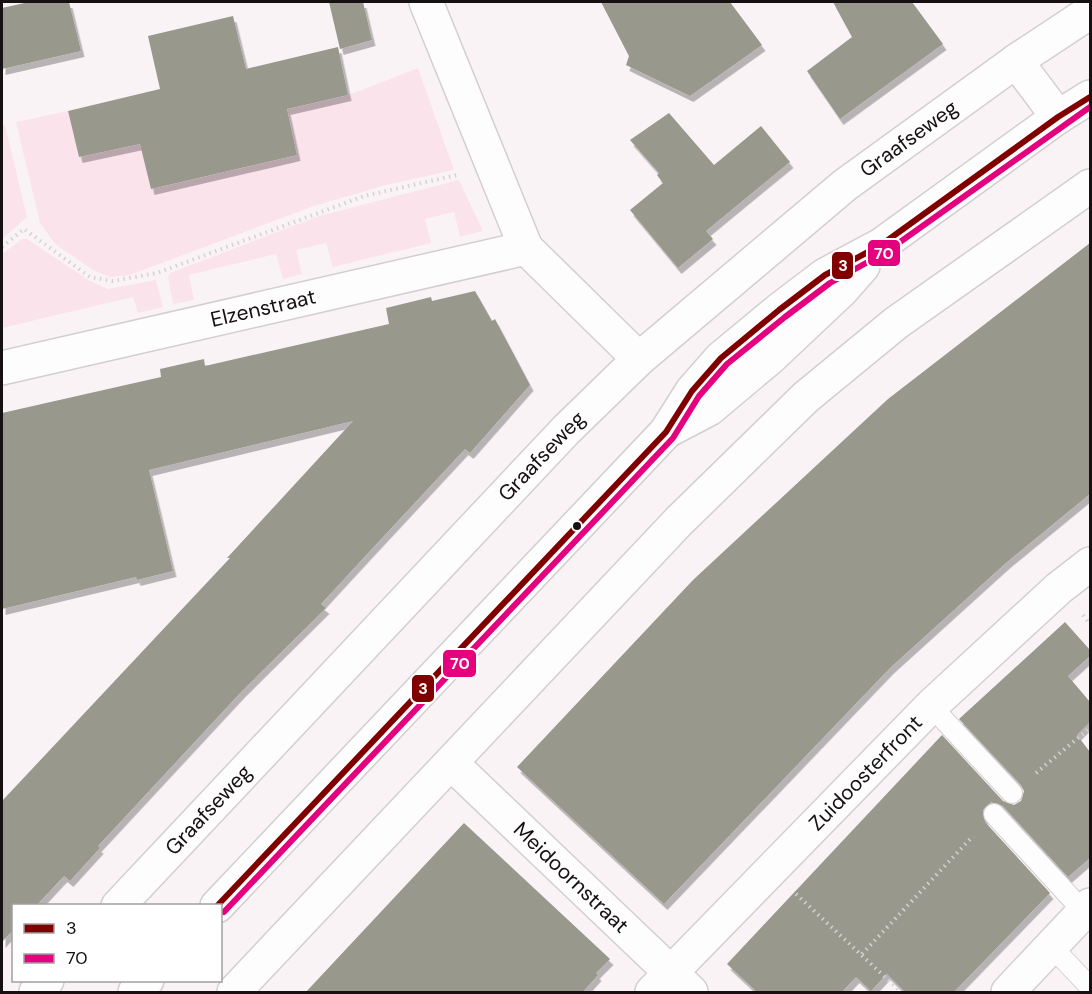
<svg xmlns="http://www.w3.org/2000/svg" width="1092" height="994" viewBox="0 0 1092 994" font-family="'DM Sans',sans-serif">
  <defs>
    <filter id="shadow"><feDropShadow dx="3.5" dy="6" stdDeviation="0" flood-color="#0004"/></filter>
  </defs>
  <rect width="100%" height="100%" fill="#faf3f5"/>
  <path fill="#fbe3eb" d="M418,68L454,170L386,185L314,206L130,275L110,277L93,270L55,244L40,223L16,122L68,111L79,157L140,144L152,189L297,155L287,109L349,95Z
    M5,125L27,217L2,239V126Z
    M459,180L483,231L460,237L454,212L425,219L431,243L333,267L326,243L296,250L302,274L283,279L276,254L189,275L194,300L173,304L168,277L170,273L319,216Z
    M22,239H27L90,281L108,289L156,280L163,307L138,313L133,297L2,328V254Z"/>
  <path fill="#99988c" filter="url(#shadow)" d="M29,2H69L81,51L2,69V8Z
    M329,2H363L372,40L340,49Z
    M601,2H730L762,45L690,96L626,65L629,56Z
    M833,2H912L943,44L840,119L807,71L852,37Z
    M233,16L246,69L338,47L348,95L287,109L297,155L151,189L140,144L79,157L68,111L160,89L148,36Z
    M669,113L714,165L761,126L790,162L706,231L713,239L678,268L630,210L663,183L657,175L659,173L630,140Z
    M1090,243V494L1007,562L890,668L664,904L517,767L693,580L888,399Z
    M475,291L492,321L495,319L530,385L470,453L465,449L369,552L321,604L326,608L242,691L98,846L100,848L70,881L64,876L36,906H14V929L2,942V801L230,558H227L353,421L149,470L173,571L137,580L136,577L2,609V413L161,377L160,369L204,359L205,366L389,324L386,308L431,297L432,301Z
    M1065,622L1090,650V656L1068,676L1090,702V722L1077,735L1090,752V858L1068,877L1003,806L991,802L983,810L985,822L1050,893L953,993H906L887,974L871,991L856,977L841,993H758L727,964L942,735L1003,801L1014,805L1021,801L1024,791L1021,785L959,719Z
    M464,823L610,959L596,973L598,975L582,993H305Z"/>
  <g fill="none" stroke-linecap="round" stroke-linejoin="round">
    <defs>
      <path id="service" d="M931,706L1012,793
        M994,814L1084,912
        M1051,946L1090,987"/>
      <g id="minor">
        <path d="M426,2L526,248L639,359"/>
        <path d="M1016,61L1058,117"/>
        <path id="s1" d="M2,368L526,248"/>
        <path id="s2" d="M451,763L691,992"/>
        <path id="s3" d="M118,906L566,430L639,359L845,185L1016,61L1090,12"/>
        <path d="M36,992L47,980"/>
        <path d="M234,992L679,521L806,397L896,323L1090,186"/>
        <path id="s4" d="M652,992L931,706L1059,588L1090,564"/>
        <path d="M1008,992L1090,905"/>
      </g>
      <path id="tertiary" d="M667,431L709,409L771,357L841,291L863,266
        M217,906L666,432L692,391L721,358L779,310L825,275L881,245L1058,117L1090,97
        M135,992L147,980"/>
    </defs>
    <use href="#service" stroke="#d4ced0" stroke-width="22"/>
    <use href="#minor" stroke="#d4ced0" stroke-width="36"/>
    <use href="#tertiary" stroke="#d4ced0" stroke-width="36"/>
    <path stroke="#d4d2d2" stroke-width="4" stroke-dasharray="1.5 4.5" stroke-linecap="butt" d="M2,247L24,229L90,277L113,281L157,273L364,196L457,175
      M1083,615L1090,624
      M1036,773L1090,728
      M796,894L901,992
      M862,954L973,836"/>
    <use href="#service" stroke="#fefdfe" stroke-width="20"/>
    <use href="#minor" stroke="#fefdfe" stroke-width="33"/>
    <use href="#tertiary" stroke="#fefdfe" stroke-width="33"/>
    <defs>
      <path id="bus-1" d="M217,906L666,432L692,391L721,358L779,310L825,275L881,245L1058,117L1090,97"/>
      <path id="bus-2" d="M224,912L673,438L699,396L727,364L785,317L830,283L886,252L1090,107"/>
    </defs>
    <use href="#bus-1" stroke="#fff" stroke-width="10"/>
    <use href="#bus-2" stroke="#fff" stroke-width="10"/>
    <use href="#bus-1" stroke="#800000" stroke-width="6"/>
    <use href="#bus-2" stroke="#e5007d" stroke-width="6"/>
  </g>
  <circle fill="#161012" stroke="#fff" stroke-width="2" cx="577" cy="526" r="5"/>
  <g text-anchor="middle" stroke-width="6" stroke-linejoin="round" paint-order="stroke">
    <g font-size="21" fill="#161012" stroke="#fff">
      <text dy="7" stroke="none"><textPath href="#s3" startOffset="1104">Graafseweg</textPath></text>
      <text dy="7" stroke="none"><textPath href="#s1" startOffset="268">Elzenstraat</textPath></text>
      <text dy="7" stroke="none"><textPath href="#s3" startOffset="618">Graafseweg</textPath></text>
      <text dy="7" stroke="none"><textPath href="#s4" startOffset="306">Zuidoosterfront</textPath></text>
      <text dy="7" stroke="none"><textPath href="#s3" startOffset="132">Graafseweg</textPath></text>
      <text dy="7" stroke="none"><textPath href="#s2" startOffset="166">Meidoornstraat</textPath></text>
    </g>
  </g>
  <g stroke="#fff" stroke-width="2">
    <rect x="867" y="239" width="34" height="28" rx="6" fill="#e5007d"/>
    <rect x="831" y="251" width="23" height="29" rx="6" fill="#800000"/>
    <rect x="442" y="649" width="35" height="29" rx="6" fill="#e5007d"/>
    <rect x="411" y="674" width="24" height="29" rx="6" fill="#800000"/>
  </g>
  <g font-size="16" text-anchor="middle" font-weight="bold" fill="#fff">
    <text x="884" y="259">70</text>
    <text x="843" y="271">3</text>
    <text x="460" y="669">70</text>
    <text x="423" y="694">3</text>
  </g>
  <rect width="1092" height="994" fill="none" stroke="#161012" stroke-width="6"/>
  <rect x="12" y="904" width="210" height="78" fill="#ffffff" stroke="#a29fa0" stroke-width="1.5"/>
  <rect x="24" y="924" width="30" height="9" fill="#800000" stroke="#a29fa0" stroke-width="1.5"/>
  <text x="66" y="934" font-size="18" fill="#161012">3</text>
  <rect x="24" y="954" width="30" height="9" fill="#e5007d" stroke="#a29fa0" stroke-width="1.5"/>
  <text x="66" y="964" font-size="18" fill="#161012">70</text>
</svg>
